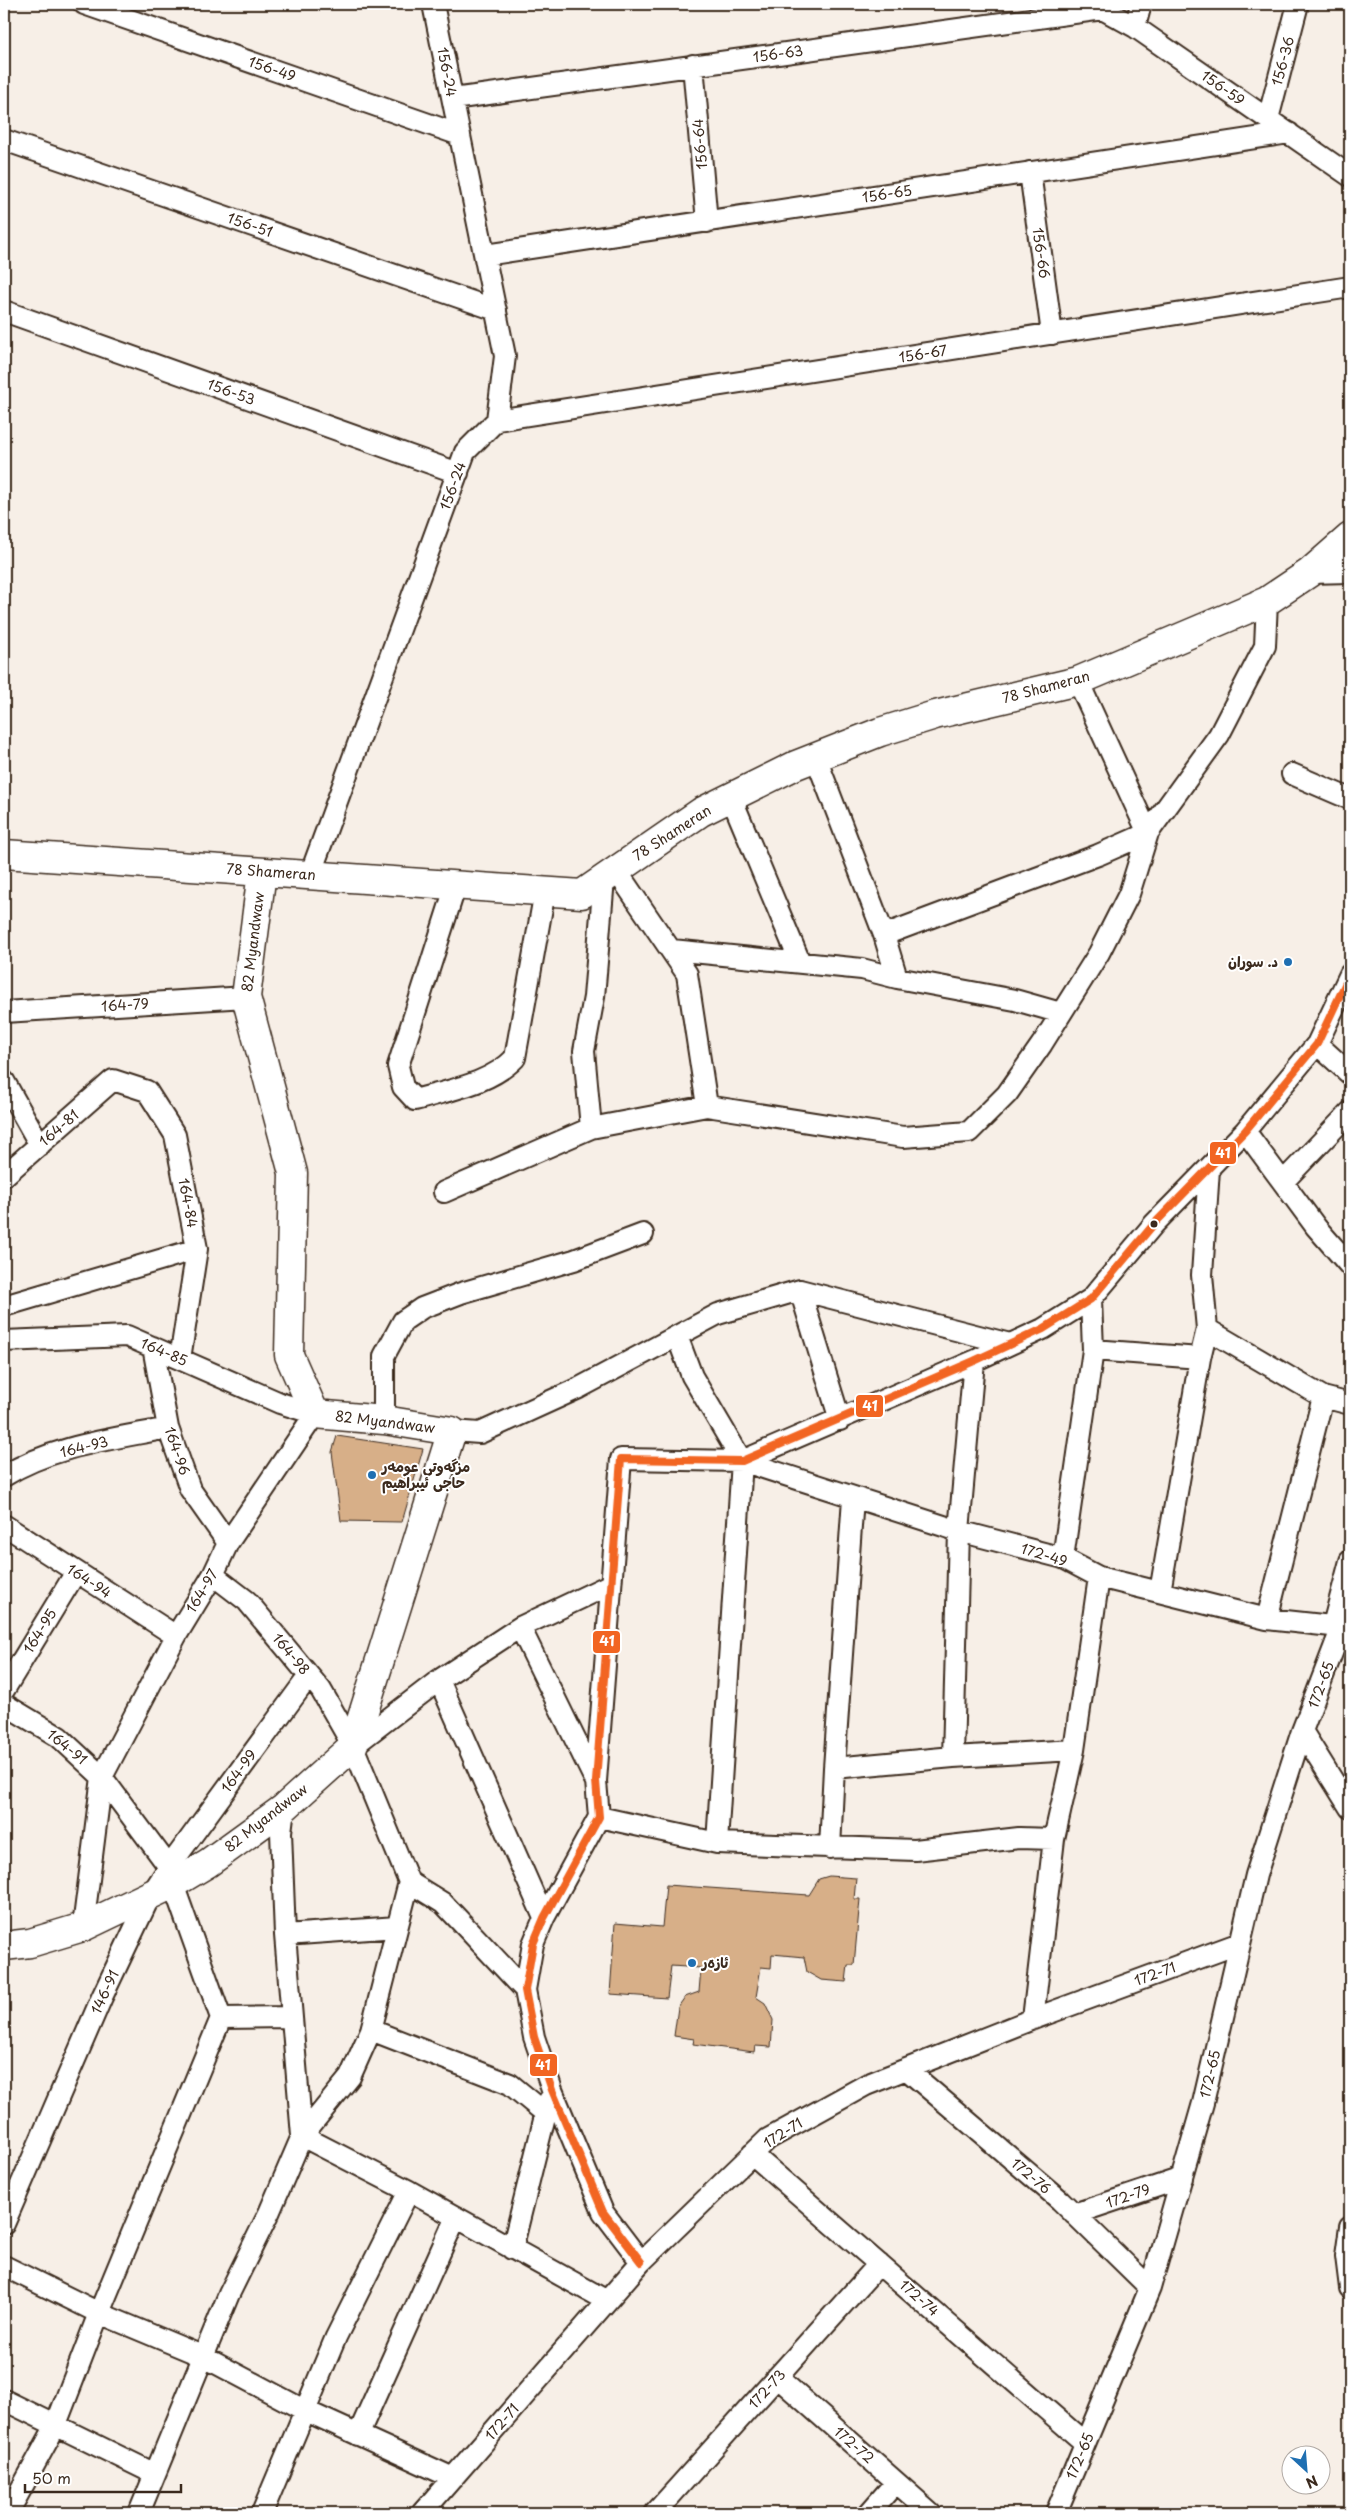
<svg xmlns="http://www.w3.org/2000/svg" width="1354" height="2517" viewBox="0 0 1354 2517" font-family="'Playpen Sans','Playpen Sans Arabic',sans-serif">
  <rect width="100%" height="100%" fill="#f7efe7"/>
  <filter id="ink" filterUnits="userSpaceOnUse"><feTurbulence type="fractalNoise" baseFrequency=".02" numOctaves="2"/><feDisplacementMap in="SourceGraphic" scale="10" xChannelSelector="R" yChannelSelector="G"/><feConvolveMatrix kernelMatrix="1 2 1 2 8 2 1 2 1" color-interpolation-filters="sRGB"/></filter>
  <g filter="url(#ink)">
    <path fill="#d7af88" stroke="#3b2a1e" d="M337,1436L423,1449L402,1522L341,1521L332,1452Z
      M829,1876L856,1878L854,1899H860L854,1965H848L846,1982L821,1980L807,1972L804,1957L772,1954L771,1968L761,1967L756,1997L765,2003L773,2020L771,2047L755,2046L754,2052L693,2044L694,2039L674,2036L678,2007L685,1997L699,1992L701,1968L671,1966L667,1998L610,1994L615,1923L662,1927L666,1885L809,1895L819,1879Z"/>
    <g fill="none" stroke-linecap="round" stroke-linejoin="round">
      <defs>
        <path id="street" d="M84,4L460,135
          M1093,4L1135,27L1350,176
          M1135,27L1141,4
          M693,65L707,222
          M453,99L1103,9
          M1268,119L1298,4
          M4,140L496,310
          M1030,172L1052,334
          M485,255L1289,133
          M4,311L458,473
          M497,420L1350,287
          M1309,573L1350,572
          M816,758L884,935L897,978
          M1292,774L1350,799
          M731,797L800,962
          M616,870L687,974L707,1106L903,1137L969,1132L1007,1094L1042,1044L1099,953L1129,894L1148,833L1219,735L1265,646L1267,601
          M310,875L465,452L497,420L505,356L433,4
          M456,885L398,1066L403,1087L415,1100C449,1090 490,1084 515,1058L545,891
          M884,935L1098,855L1148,833L1078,681
          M672,950L862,969L897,978L1015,1000L1061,1013
          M4,1012L246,997
          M1317,1044L1350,1074
          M4,1081L40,1145
          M591,1128L584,1051L594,997L604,879
          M1245,1131L1316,1227L1350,1266
          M4,1176L113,1080L147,1091L175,1135L197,1249L180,1359
          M1283,1182L1350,1112
          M444,1192L591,1128L707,1106
          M800,1290L840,1420
          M4,1306L197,1249
          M1207,1329L1323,1397L1350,1404
          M677,1336L692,1376L742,1461L717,1843
          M4,1341L127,1336L280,1403L315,1414L228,1543L213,1575L176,1636L102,1777L83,1927
          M153,1347L168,1428L190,1489L228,1543
          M1093,1350L1200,1358
          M384,1420V1356L403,1321L422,1308L461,1293L574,1260L643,1234
          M452,1431L480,1433L579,1388L718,1314L800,1290L1010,1344
          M742,1461L959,1531L1063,1558L1099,1577L1267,1619L1350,1628
          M4,1476C52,1446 113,1439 168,1428
          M4,1525L176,1636
          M1063,1558L1093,1350L1091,1299
          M213,1575L247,1601L321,1690L353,1746L409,1882L443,1903L525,1990
          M1160,1592L1200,1358L1207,1329L1202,1275L1209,1169
          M1267,1619L1323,1397
          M1333,1625L1350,1561
          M520,1627L595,1780
          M439,1680L544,1918
          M4,1690L76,1572
          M4,1704L59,1737L102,1777L169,1867
          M1302,1731L1350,1808
          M353,1746L439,1680L520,1627L609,1585
          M953,1757L959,1531L974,1361
          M834,1768L953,1757L1074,1750
          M284,1808L281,1832L285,1935L302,2136
          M599,1817L717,1843L915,1850L1019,1838L1054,1839
          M830,1848L834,1768L853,1498
          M285,1935L397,1927
          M221,2018L290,2017
          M1033,2019L1054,1839L1074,1750L1099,1577
          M371,2030L510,2084L544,2112
          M906,2069L1060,2200L1150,2288
          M302,2136L409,2191L607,2301
          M752,2154L1085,2443
          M1074,2214L1182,2178
          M4,2224L102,1997L150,1896L169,1867L309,1676
          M1350,2227L1346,2256L1350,2288
          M512,2249L549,2100
          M641,2262L603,2212L552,2090L534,2037L525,1990L533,1944L544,1918L599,1817L596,1781L621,1459L742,1461L974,1361L1043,1329L1091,1299L1154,1224L1245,1131L1317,1044L1350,974
          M4,2266L99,2313L202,2356L304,2410L453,2478
          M777,2377L931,2513
          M4,2400L155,2474
          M358,2435L456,2217
          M8,2513L55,2427L99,2313L221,2018L173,1884
          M139,2513L229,2294L269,2213L302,2136L350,2077L371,2030L409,1882
          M262,2513L336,2337L409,2191
          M422,2513L641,2262L768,2139L866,2085L1033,2019L1240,1943
          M655,2513L879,2264
          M869,2513L896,2482
          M1056,2513L1150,2288L1203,2103L1256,1875L1302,1731L1342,1627"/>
        <path id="secondary" d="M4,854L582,894L701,812L796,765L880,732L935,715L1078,681L1267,601L1309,573L1350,537
          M4,1946L30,1943L83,1927L173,1884L208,1863L284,1808L353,1746L452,1431L384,1420L315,1414L289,1355L293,1173L246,997L262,872"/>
      </defs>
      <use href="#street" stroke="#3b2a1e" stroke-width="24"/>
      <use href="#secondary" stroke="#3b2a1e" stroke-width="31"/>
      <use href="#street" stroke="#fff" stroke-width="20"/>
      <use href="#secondary" stroke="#fff" stroke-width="28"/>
      <defs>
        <path id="bus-1" d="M641,2262L603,2212L552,2090L534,2037L525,1990L533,1944L544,1918L599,1817L596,1781L621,1459L742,1461L974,1361L1043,1329L1091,1299L1154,1224L1245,1131L1317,1044L1350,974"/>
      </defs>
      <use href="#bus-1" stroke="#fff" stroke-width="11"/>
      <use href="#bus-1" stroke="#f26522" stroke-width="8"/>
    </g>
  </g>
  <g fill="#1f6fb2" stroke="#fff" stroke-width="2">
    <circle cx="1288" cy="962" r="5"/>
    <circle cx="372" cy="1475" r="5"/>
    <circle cx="692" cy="1963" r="5"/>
  </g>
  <circle fill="#3b2a1e" stroke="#fff" stroke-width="2" cx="1154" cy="1224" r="4.5"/>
  <g text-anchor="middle" stroke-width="4" stroke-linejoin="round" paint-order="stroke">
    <g font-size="14" fill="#3b2a1e" stroke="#fff">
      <text transform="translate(778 54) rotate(-8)" y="5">156-63</text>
      <text transform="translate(1283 61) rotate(-75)" y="5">156-36</text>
      <text transform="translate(272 69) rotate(19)" y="5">156-49</text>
      <text transform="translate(447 72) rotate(79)" y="5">156-24</text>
      <text transform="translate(1223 88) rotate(35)" y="5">156-59</text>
      <text transform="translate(700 144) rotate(-95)" y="5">156-64</text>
      <text transform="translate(887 194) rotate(-9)" y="5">156-65</text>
      <text transform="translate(250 225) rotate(19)" y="5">156-51</text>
      <text transform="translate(1041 253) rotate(82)" y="5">156-66</text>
      <text transform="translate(923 354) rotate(-9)" y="5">156-67</text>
      <text transform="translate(231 392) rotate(20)" y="5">156-53</text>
      <text transform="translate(453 486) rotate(-70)" y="5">156-24</text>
      <text transform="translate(1046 687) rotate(-15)" y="5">78 Shameran</text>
      <text transform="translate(672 833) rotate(-33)" y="5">78 Shameran</text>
      <text transform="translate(271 872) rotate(4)" y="5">78 Shameran</text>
      <text transform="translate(253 942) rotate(-83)" y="5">82 Myandwaw</text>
      <text transform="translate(125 1005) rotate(-4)" y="5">164-79</text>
      <text transform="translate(59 1128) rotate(-41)" y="5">164-81</text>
      <text transform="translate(188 1203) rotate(79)" y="5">164-84</text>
      <text transform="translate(164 1352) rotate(23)" y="5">164-85</text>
      <text transform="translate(385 1422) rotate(7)" y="5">82 Myandwaw</text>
      <text transform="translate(84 1447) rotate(-14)" y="5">164-93</text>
      <text transform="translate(177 1451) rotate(71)" y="5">164-96</text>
      <text transform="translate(1044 1555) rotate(17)" y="5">172-49</text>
      <text transform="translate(89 1581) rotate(33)" y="5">164-94</text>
      <text transform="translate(202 1591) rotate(-59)" y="5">164-97</text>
      <text transform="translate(40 1631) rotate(-58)" y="5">164-95</text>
      <text transform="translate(291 1654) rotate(50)" y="5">164-98</text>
      <text transform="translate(1321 1685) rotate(-70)" y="5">172-65</text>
      <text transform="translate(67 1747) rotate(39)" y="5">164-91</text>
      <text transform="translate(239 1771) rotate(-54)" y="5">164-99</text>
      <text transform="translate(266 1818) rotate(-38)" y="5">82 Myandwaw</text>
      <text transform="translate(1155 1974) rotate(-20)" y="5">172-71</text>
      <text transform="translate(105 1992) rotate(-65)" y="5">146-91</text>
      <text transform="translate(1210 2074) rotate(-77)" y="5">172-65</text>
      <text transform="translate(783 2133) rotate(-32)" y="5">172-71</text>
      <text transform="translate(1031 2176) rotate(40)" y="5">172-76</text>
      <text transform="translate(1128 2196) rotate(-19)" y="5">172-79</text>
      <text transform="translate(919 2298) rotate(41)" y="5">172-74</text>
      <text transform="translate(767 2389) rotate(-48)" y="5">172-73</text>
      <text transform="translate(502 2422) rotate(-49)" y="5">172-71</text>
      <text transform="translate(854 2445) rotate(41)" y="5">172-72</text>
      <text transform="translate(1080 2456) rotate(-67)" y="5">172-65</text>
    </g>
    <g font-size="14" font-weight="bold" fill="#3b2a1e" stroke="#fff" text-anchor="start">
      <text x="1278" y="967" text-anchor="end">د. سوران</text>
      <text x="382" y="1472">مزگەوتی عومەر<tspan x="382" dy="16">حاجی ئیبراهیم</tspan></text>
      <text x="702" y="1968">ئازەر</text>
    </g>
  </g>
  <g stroke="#fff" stroke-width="2">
    <rect x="1209" y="1141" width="28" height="24" rx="5" fill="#f26522"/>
    <rect x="855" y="1394" width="29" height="24" rx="5" fill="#f26522"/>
    <rect x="592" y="1630" width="29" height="24" rx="5" fill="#f26522"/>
    <rect x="529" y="2053" width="29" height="24" rx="5" fill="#f26522"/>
  </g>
  <g font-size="14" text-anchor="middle" font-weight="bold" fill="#fff">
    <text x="1223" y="1158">41</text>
    <text x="870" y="1411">41</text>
    <text x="607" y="1646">41</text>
    <text x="543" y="2070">41</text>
  </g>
  <rect width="1354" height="2517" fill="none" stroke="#fff" stroke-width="20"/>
  <rect x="10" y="10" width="1334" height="2497" fill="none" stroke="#3b2a1e" stroke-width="2" filter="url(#ink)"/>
  <g transform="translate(1306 2470) rotate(154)"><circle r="24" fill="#ffffff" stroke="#b1aaa5"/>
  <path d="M0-4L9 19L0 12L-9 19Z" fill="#1f6fb2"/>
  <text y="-8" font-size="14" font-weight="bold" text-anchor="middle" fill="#3b2a1e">N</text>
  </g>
  <path d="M25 2484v8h156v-8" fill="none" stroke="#3b2a1e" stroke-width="2.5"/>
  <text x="32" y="2484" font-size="15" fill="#3b2a1e" stroke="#ffffff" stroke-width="4" paint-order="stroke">50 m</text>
</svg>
